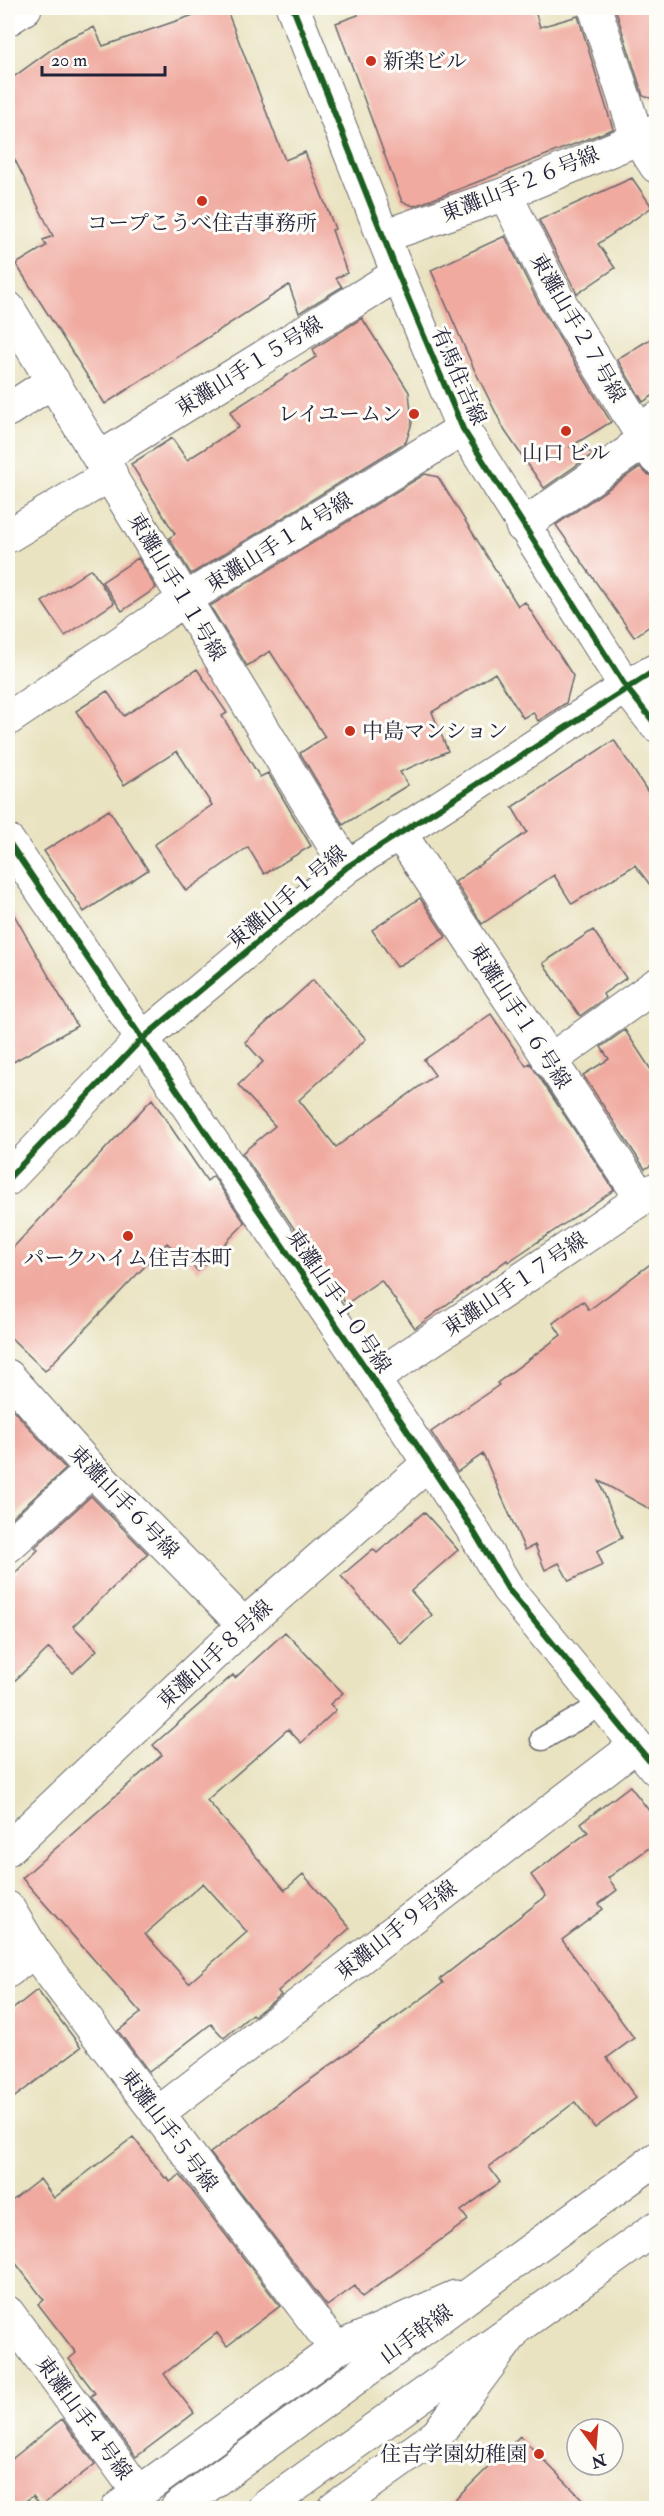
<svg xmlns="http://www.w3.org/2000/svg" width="664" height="2516" viewBox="0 0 664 2516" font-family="'IM FELL Double Pica','Noto Serif JP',serif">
  <rect width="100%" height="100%" fill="#fdfcf7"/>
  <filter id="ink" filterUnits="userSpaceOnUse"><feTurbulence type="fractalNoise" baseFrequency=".0167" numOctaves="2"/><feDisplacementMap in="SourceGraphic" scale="12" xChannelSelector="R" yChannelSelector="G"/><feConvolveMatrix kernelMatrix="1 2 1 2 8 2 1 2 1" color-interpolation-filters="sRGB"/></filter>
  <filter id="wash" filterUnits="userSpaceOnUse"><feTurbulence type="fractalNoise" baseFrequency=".008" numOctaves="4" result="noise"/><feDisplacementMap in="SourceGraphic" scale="24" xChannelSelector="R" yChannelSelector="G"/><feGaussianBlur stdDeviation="1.35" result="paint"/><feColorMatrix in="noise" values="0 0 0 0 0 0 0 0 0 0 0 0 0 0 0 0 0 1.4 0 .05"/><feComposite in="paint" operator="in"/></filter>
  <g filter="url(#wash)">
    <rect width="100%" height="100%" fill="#e9e3c1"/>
    <g id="blocks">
      <path fill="#f0aaa0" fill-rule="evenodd" d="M214,8H226L285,160L305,152L335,229L332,230L347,273L336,278L342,287L299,313L289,285L105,404L16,264L46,246L43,240L53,236L8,146V81L66,39L94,27L103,46Z
        M355,8H534L540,27L578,16L613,129L444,195L414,206L402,202L336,23L358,15Z
        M615,8H657V100L643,96Z
        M632,178L652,207L598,244L615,268L577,294L539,220Z
        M505,236L541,308L611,422L570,447L594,453L544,488L505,431L474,369L431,270Z
        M362,318L409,392L412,423L406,442L191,574L169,538L175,534L131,464L172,438L187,460L239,427L230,412L316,357L313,349Z
        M657,335V393L643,402L617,359Z
        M640,467L647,474L657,477V621L634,637L556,525Z
        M425,474L438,477L518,606L525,602L573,676L566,703L538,721L533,712L523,718L495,673L432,712L448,751L400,772L408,785L343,825L300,753L325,737L270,651L247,666L210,606Z
        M138,558L156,588L122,611L102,582Z
        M91,569L114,603L65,636L42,602Z
        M197,669L227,713L222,716L260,777L268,773L311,846L264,874L248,847L186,891L154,845L212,805L177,751L124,785L76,711L107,691L124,716Z
        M614,740L657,806V894L635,865L572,904L554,875L482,924L455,882L527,832L512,807Z
        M109,810L148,870L84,912L44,851Z
        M420,898L446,937L397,967L372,930Z
        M8,904L77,1026L8,1065Z
        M593,930L626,978L603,994L605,998L580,1016L543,963Z
        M313,980L366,1039L299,1100L336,1147L435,1075L424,1060L491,1014L526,1066L530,1063L614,1190L508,1262L507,1260L415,1328L381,1280L346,1304L242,1153L275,1126L238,1085L263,1062L245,1042Z
        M625,1030L657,1079V1161L645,1169L583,1075L609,1059L601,1047Z
        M152,1099L207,1181L213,1176L245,1223L198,1271L167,1243L45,1371L8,1335V1253Z
        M657,1259V1513L599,1481L622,1538L597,1551L603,1565L569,1581L559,1563L545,1570L535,1545L525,1550L483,1454L457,1472L431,1432L499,1385L497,1383L561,1335L553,1323L583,1301L589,1310Z
        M8,1404L66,1469L9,1520L8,1518Z
        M91,1496L148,1554L73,1626L97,1650L73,1673L49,1648L8,1687V1580L38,1550L35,1547Z
        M424,1512L458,1550L411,1591L432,1615L401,1644L341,1576L373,1549L377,1553Z
        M285,1632L343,1693L330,1704L336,1710L301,1743L288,1729L207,1800L285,1890L303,1874L350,1928L278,1991L281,1995L254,2016L252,2014L224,2038L211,2024L149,2072L118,2031L141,2013L22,1878L162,1755L153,1745L233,1675L235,1678ZM203,1883L247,1932L189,1983L145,1934Z
        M630,1786L657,1821V1842L608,1878L617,1890L599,1904L603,1909L562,1940L634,2038L607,2058L636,2098L595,2128L575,2102L489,2167L500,2182L461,2211L468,2220L362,2297L355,2286L327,2306L210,2153L443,1983L440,1979L546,1896L531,1875L588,1832L581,1823Z
        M37,1990L81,2047L8,2102V2013Z
        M133,2137L165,2178L167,2177L170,2182L180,2175L280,2306L227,2346L217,2333L164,2374L194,2413L136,2457L91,2396L95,2393L69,2359L76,2353L38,2304L44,2300L8,2253V2204L40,2179L54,2198Z
        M62,2419L95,2464L41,2506L33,2496L15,2508H8V2462Z
        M520,2436L591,2508H447Z"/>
    </g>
  </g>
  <g filter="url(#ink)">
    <use href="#blocks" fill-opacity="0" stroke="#68666a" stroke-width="1.5"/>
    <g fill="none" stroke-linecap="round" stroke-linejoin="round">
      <defs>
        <path id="service" d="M542,1739L601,1705"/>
        <path id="minor" d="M595,8L637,137L656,166
          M505,194L557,298L656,458
          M384,236L505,194L656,131
          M8,308L347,867
          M8,410L53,381
          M100,458L398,274
          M522,526L629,452L656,419
          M8,536L111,474
          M8,719L184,600L463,429
          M399,832L642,1199
          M8,841L373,1379L471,1527L508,1589L656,1769
          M549,1061L656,985
          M8,1179L141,1040L347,867L626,687
          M8,1376L92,1470L244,1625
          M373,1379L656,1189
          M8,1546L92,1470
          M8,1849L244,1625L428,1464
          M8,1908L34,1951L336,2349
          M8,1971L34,1951
          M157,2114L635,1746
          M8,2313L139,2493
          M118,2508L336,2349L455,2297
          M335,2508L437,2435L512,2334"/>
        <path id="tertiary" d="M293,8L398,274L463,429L626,687L656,725
          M8,19L25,8
          M626,687L656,670
          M177,2508L656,2159
          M264,2508L656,2228"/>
      </defs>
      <use href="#service" stroke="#68666a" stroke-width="25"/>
      <use href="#minor" stroke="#68666a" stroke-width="35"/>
      <use href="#tertiary" stroke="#68666a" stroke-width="35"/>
      <use href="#service" stroke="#fff" stroke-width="22"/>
      <use href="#minor" stroke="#fff" stroke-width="33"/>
      <use href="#tertiary" stroke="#fff" stroke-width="33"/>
      <defs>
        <path id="cycleway" d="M293,8L398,274L463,429L626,687L656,725
          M8,841L373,1379L471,1527L508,1589L656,1769
          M8,1179L141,1040L347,867L656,670"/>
      </defs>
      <use href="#cycleway" stroke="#fdfcf7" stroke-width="10"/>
      <use href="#cycleway" stroke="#1b5e20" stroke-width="6"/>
    </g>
  </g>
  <g fill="#c8321e" stroke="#fdfcf7" stroke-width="2">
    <circle cx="371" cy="61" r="6"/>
    <circle cx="202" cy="201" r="6"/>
    <circle cx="414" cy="414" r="6"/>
    <circle cx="566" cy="431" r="6"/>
    <circle cx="350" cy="731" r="6"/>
    <circle cx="128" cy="1236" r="6"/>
    <circle cx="539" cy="2454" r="6"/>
  </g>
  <g text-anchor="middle" stroke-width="6" stroke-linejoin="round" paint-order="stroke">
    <g font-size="21" fill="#22223b" stroke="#fdfcf7">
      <text x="383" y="68" text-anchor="start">新楽ビル</text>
      <text x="202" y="230">コープこうべ住吉事務所</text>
      <text x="402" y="421" text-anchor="end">レイユームン</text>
      <text x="566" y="460">山口 ビル</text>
      <text x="362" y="738" text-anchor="start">中島マンション</text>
      <text x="128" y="1265">パークハイム住吉本町</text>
      <text x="527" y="2461" text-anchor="end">住吉学園幼稚園</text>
    </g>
    <g font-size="21" fill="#22223b" stroke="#fdfcf7">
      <text transform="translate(520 184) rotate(-22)" y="7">東灘山手２６号線</text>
      <text transform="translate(578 328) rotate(60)" y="7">東灘山手２７号線</text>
      <text transform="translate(249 366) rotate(-32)" y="7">東灘山手１５号線</text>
      <text transform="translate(459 376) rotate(66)" y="7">有馬住吉線</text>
      <text transform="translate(279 542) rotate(-32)" y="7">東灘山手１４号線</text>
      <text transform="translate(177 587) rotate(59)" y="7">東灘山手１１号線</text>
      <text transform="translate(287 897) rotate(-40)" y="7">東灘山手１号線</text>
      <text transform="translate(520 1016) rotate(57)" y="7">東灘山手１６号線</text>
      <text transform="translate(515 1284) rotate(-34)" y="7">東灘山手１７号線</text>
      <text transform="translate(339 1301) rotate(56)" y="7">東灘山手１０号線</text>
      <text transform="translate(124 1502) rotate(46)" y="7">東灘山手６号線</text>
      <text transform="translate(215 1654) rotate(-43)" y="7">東灘山手８号線</text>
      <text transform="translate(396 1930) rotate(-38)" y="7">東灘山手９号線</text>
      <text transform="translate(169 2130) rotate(53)" y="7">東灘山手５号線</text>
      <text transform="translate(416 2334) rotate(-36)" y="7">山手幹線</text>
      <text transform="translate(84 2418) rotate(54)" y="7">東灘山手４号線</text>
    </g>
  </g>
  <rect width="664" height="2516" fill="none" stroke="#fdfcf7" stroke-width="30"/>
  <g transform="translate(595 2447) rotate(164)"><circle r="28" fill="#fdfcf7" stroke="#a5a5ac" stroke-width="1.5"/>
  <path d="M0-4.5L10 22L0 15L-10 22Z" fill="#c8321e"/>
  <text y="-9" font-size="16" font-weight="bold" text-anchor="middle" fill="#22223b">N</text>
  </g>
  <path d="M42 66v9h123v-9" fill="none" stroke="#22223b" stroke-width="3"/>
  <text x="51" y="66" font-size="18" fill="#22223b" stroke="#fdfcf7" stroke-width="4.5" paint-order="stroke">20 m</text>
</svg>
